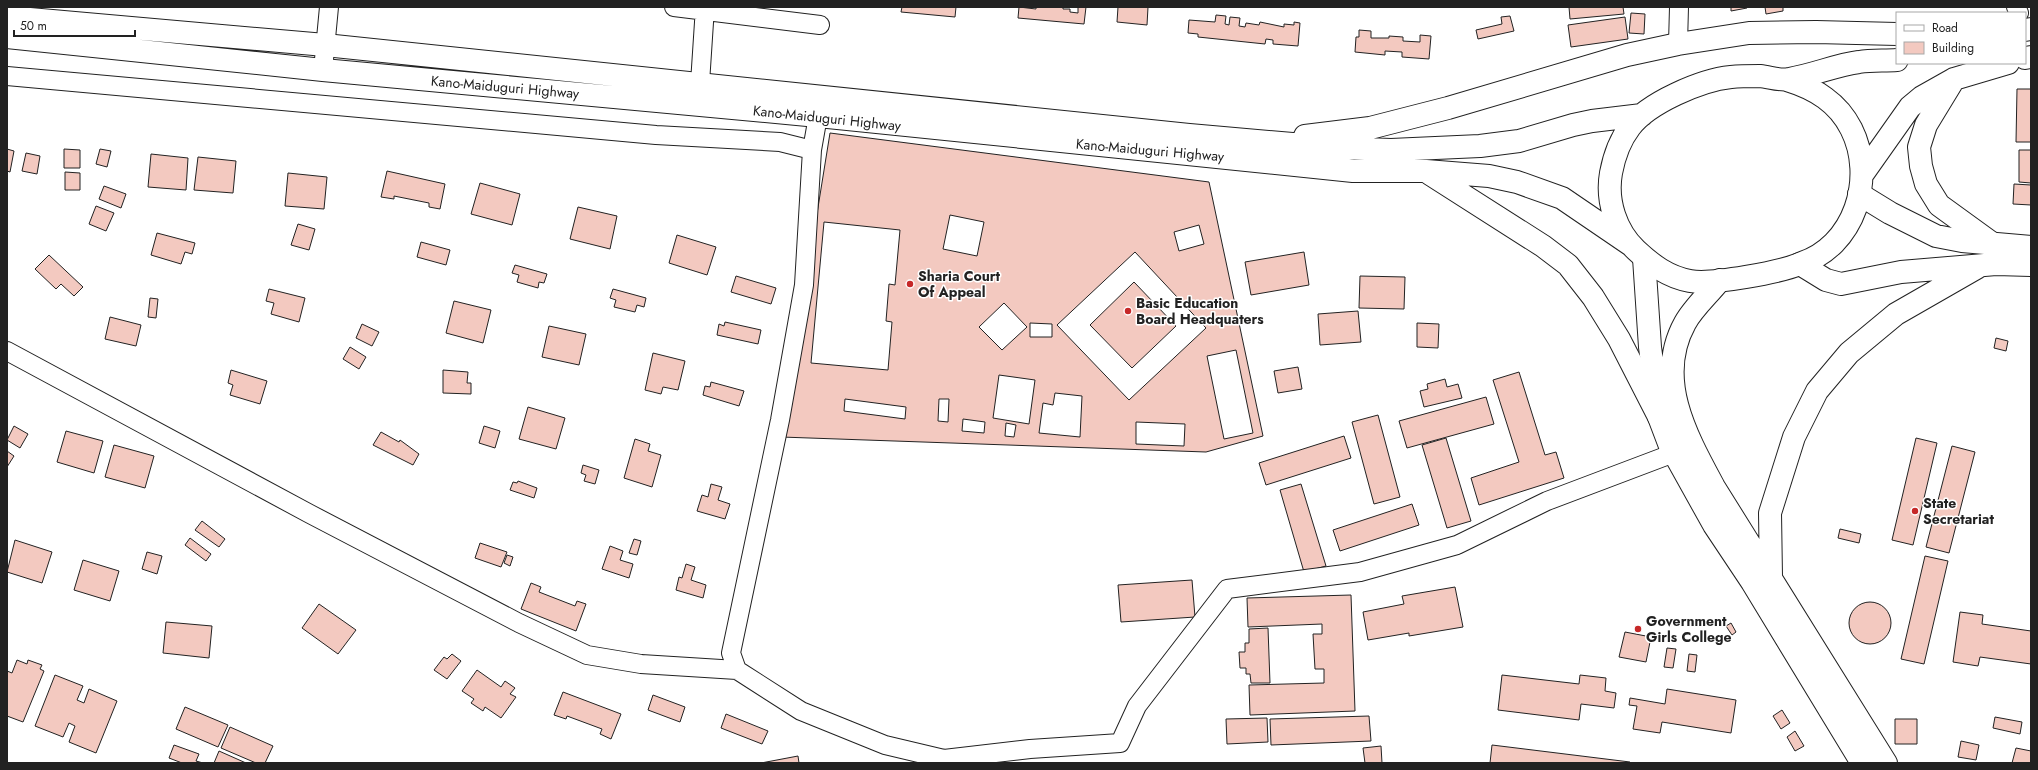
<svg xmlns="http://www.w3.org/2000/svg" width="2038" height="770" viewBox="0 0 2038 770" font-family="Jost,sans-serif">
  <rect width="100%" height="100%" fill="#fff"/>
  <path fill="#f3c9c0" stroke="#222" fill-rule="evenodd" d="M902,7H956L955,17L901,12Z
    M1019,7L1036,9V7H1063V9H1070V12L1078,13V7H1086L1084,24L1018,18Z
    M1118,7H1148L1147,25L1117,22Z
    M1569,7H1623L1624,14L1570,19Z
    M1731,7H1746L1747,8L1731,11Z
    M1765,7H1783V11L1766,14Z
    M1631,13L1645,14L1644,34L1629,33Z
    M1216,15L1226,16L1225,24L1229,25L1230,17L1240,18L1239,26L1245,27L1246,23L1259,25L1260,22L1284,27V24L1294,25V22L1300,23L1298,46L1273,44V40L1266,39L1265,44L1198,37V34L1188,33L1189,20L1215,22Z
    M1510,16L1514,31L1478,39L1476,30L1502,24L1501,17Z
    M1625,17L1628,39L1571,47L1568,25Z
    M1359,30L1371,31V38H1389V36L1403,37V41L1420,42V35L1431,36L1429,59L1402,57V52L1385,51V55L1355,52L1356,37H1359Z
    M2017,89H2031V142H2016Z
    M830,133L1209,182L1263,436L1206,452L781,437Z
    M7,149L14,151L10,172L7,171Z
    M64,149L80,150V168H64Z
    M100,149L111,151L107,167L96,164Z
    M2019,150H2031V183L2019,182Z
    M26,153L40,156L37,174L22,171Z
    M151,154L188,158L186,190L148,187Z
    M198,157L236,161L233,193L194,190Z
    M387,171L445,184L440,209L429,207V203L394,196V199L381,197Z
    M65,172L80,173V190H65Z
    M288,173L327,177L324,209L285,206Z
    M480,183L520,194L512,225L471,214Z
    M2014,184L2031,185V205L2013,204Z
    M104,186L126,194L121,208L99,199Z
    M96,206L114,213L106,231L89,224Z
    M578,207L617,216L610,249L570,239Z
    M950,215L984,222L977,256L943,249Z
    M824,222L900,230L895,285L889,284L886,321L892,322L888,370L811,363Z
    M298,224L315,229L309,250L291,245Z
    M1199,225L1204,244L1179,251L1174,232Z
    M157,233L195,243L192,254L185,252L181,264L151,255Z
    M677,235L716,247L707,275L669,263Z
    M421,242L450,250L446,265L417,257Z
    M1135,252L1206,328L1129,400L1057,325ZM1134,282L1176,326L1132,368L1090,325Z
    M1304,252L1309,285L1251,295L1245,262Z
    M49,255L83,287L74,296L61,284L56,289L35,269Z
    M515,265L547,274L544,283L539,282L538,288L517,282L519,275L512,273Z
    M736,276L776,288L771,304L731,292Z
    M1360,276L1405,277L1404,309L1359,308Z
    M269,289L305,298L299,322L271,314L274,303L266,301Z
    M613,289L646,298L644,307L637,305L635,312L614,307L616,300L610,298Z
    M150,298L158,299L156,318L148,317Z
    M454,301L491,310L483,343L446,333Z
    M1004,303L1027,327L1002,350L979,327Z
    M1358,311L1361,342L1320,345L1318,314Z
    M110,317L141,325L136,346L105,339Z
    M725,322L761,330L758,344L717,335L719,324L724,326Z
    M1030,323L1052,324V337H1030Z
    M1417,323L1439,324L1438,348L1417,347Z
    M362,324L379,332L372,346L356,338Z
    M549,326L586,334L579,365L542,357Z
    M1996,338L2008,341L2006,351L1994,348Z
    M350,347L366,357L359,369L343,359Z
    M1236,350L1253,433L1224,439L1207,356Z
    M653,353L685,361L678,390L663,387L661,394L645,390Z
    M1298,367L1302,389L1278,393L1274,371Z
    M231,370L267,381L260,404L230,395L233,385L228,383Z
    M443,370L468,372L467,383H471V394L443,393Z
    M1519,372L1545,455L1556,452L1564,478L1479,505L1471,478L1519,462L1493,380Z
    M999,375L1035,380L1029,424L993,418Z
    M1445,379L1447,387L1458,384L1462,398L1424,407L1420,391L1428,389L1427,384Z
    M711,382L744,391L739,406L703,395L705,386L710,387Z
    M1055,393L1082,396L1080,437L1039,433L1043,403L1053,405Z
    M1486,397L1494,424L1407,448L1399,421Z
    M845,399L906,407L905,419L844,411Z
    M939,399H949L948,422L938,421Z
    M528,407L565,418L556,449L519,439Z
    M1378,415L1400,497L1374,504L1352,422Z
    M963,419L985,422L984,433L962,431Z
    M1136,422L1185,424L1184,446L1136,444Z
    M1006,423L1016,425L1014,437L1005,436Z
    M14,426L28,434L20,448L7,440Z
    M484,426L500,431L495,448L479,443Z
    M66,431L103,441L94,473L57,462Z
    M381,432L399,442L400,440L419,454L413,465L373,445Z
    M1344,436L1351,458L1266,485L1259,463Z
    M1446,438L1471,521L1447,528L1422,445Z
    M1916,438L1937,443L1913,545L1892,540Z
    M635,439L650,444L648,451L661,455L652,487L624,478Z
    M114,445L154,456L145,488L105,477Z
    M1952,446L1975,452L1949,553L1926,547Z
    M7,451L14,456L7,467Z
    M583,465L599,470L595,484L584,481L586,475L581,473Z
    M518,481L537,488L534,498L510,490L513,482L517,483Z
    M711,484L722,487L718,500L730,504L725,519L697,511L702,495L708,497Z
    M1301,484L1326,566L1304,572L1280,490Z
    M1412,504L1419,525L1340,551L1333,530Z
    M202,521L225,539L219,547L195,530Z
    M1840,529L1861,534L1859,543L1838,538Z
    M190,538L211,554L206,561L185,545Z
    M634,539L641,541L637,555L629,553Z
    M15,540L52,552L42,583L7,572Z
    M480,543L507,552L501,567L475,558Z
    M610,546L623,551L620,560L633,564L629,578L602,569Z
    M147,552L162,556L157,574L142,569Z
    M507,555L513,557L510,566L504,563Z
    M1925,556L1948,561L1924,664L1901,659Z
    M83,560L119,571L110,601L74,590Z
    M686,564L695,567L691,580L706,585L703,598L676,590L679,577L682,578Z
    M1192,580L1195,617L1121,622L1118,585Z
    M531,583L541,587L539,592L575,606L577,601L586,604L576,631L521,609Z
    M1455,587L1463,627L1409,636V633L1368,640L1363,612L1404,604L1402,596Z
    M1351,595L1355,711L1250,715L1249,685L1324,683V669H1315L1313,634H1322V624L1248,627L1247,598Z
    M1849 623a21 21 0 1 1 42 0a21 21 0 1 1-42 0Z
    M319,604L356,630L338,654L302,628Z
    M1960,612L1983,615L1982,624L2031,631V664L1980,657L1978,666L1953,662Z
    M166,622L212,626L209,658L163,653Z
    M1731,623L1736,632L1732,635L1726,626Z
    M1268,628L1270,683H1251L1250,674H1246V668H1240L1239,652H1245V643H1249V629Z
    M1625,632L1651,637L1646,662L1619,657Z
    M1667,648L1676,649L1673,668L1664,667Z
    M452,654L461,661L447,679L434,670L444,657L447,659Z
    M1689,654L1697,655L1695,672L1687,671Z
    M17,660L27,664L28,660L42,665L40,669L44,671L23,722L7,716V671L12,673Z
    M477,670L501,687L505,681L515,688L510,694L516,697L501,718L485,707L483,711L471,703L474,699L462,691Z
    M55,675L83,686L77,700L84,703L89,689L117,701L96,753L69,742L75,726L69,723L63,737L35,726Z
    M1502,675L1579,684L1580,675L1606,678L1605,691L1616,693L1614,708L1581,704L1579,720L1498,710Z
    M1667,689L1736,700L1731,733L1662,722L1660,733L1633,729L1637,706L1629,705L1630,698L1665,704Z
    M563,692L621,714L611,739L600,734L602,729L567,716L566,719L554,715Z
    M653,695L685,707L680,722L648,710Z
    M185,707L228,725L218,747L176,729Z
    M1782,710L1790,723L1781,729L1773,716Z
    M726,714L768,731L762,744L721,728Z
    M1369,716L1371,741L1271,745L1270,719Z
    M1995,717L2022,722L2020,734L1993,728Z
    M1267,718L1268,742L1227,744L1226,719Z
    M1895,719H1917V744H1895Z
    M230,727L273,746L265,763H256L221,748Z
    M1795,731L1804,746L1795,751L1787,737Z
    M1961,741L1979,745L1976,760L1958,757Z
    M174,745L199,754L196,761L203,763H182L169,758Z
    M1492,745L1630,762V763H1490Z
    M1381,746L1382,763H1365L1363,748Z
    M2016,748L2031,751V763H2012Z
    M219,751L246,763H214Z
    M798,756L799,763H761Z"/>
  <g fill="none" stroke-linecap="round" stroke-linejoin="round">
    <defs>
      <path id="minor" d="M674,7L820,25
        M2016,7L2019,13
        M1678,44L1679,7
        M323,70L329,7
        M7,76L656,135L780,142L812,150
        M700,83L705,7
        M7,351L310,514L519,623L587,655L641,664L737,670L801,711L885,745L944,759L1030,749L1120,743L1137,706L1227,589L1360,572L1457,545L1547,501L1674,453
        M737,670L731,653L780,420L804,285L812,150L818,116"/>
      <path id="major" d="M1859,194L1890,213L1936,236L1962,241L2031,247
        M1644,258L1650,347L1659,417L1670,446L1714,525L1752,582L1862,763
        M1800,264L1826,280L1841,284L1901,272L1996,264L2031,265
        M1720,280C1709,294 1693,308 1685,323C1654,379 1687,437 1714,487L1886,763
        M1771,577L1770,513L1794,437L1817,391L1849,353L1896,314L1978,267"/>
      <path id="highway" d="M7,17L325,45L1189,135L1339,148L1391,150L1480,146L1519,141L1573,125L1592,121L1642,115
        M2025,30L2031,29
        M7,37L323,70L818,116L1353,171H1426L1489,176L1517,182L1562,198L1631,245
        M2025,58L2031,57
        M1954,79L1926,125L1919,147L1921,166L1926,184L1939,205L1990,242
        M1787,80C1800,84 1813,89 1825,98C1871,131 1873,203 1834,243C1825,252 1814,259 1802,263C1782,272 1711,285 1690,281C1668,277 1652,265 1636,250C1616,231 1606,201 1611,173C1614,157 1620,140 1630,127C1648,103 1701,80 1731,77C1740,76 1751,76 1760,76C1770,77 1780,81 1789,79C1813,75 1836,65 1859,62C1872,60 1884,61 1897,60
        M1305,136L1370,128L1448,108L1627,55L1678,44L1749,33L1816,32L1897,34
        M1430,174L1543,246L1568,265L1593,297L1619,339L1659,417
        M1862,175L1910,107L1922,97L1954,79L2008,63"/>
    </defs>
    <use href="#minor" stroke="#222" stroke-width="20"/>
    <use href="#major" stroke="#222" stroke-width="24"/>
    <use href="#highway" stroke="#222" stroke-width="24"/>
    <use href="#minor" stroke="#fff" stroke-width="18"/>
    <use href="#major" stroke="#fff" stroke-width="22"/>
    <use href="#highway" stroke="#fff" stroke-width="22"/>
  </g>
  <g fill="#c62828" stroke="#fff" stroke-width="1.5">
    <circle cx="910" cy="284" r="4"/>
    <circle cx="1128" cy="311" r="4"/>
    <circle cx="1915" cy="511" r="4"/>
    <circle cx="1638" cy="629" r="4"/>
  </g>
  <g text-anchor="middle" stroke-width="3" stroke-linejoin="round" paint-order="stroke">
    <g font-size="14" fill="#222" stroke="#fff">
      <text transform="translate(505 87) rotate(5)" y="5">Kano-Maiduguri Highway</text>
      <text transform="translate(827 118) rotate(6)" y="5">Kano-Maiduguri Highway</text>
      <text transform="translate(1150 150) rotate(5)" y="5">Kano-Maiduguri Highway</text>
    </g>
    <g font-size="14" font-weight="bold" fill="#222" stroke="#fff" text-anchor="start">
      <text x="918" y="281">Sharia Court<tspan x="918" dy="16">Of Appeal</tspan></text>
      <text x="1136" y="308">Basic Education<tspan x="1136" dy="16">Board Headquaters</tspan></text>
      <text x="1923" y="508">State<tspan x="1923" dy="16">Secretariat</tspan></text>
      <text x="1646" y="626">Government<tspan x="1646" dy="16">Girls College</tspan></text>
    </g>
  </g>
  <rect width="2038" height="770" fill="none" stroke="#222222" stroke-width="16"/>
  <rect x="1896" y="12" width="130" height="52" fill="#ffffff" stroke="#a7a7a7"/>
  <rect x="1904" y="25" width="20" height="6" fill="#ffffff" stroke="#a7a7a7"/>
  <text x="1932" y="32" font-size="12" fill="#222222">Road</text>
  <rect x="1904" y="42" width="20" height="12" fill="#f3c9c0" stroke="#a7a7a7"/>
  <text x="1932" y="52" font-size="12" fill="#222222">Building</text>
  <path d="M14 30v6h121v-6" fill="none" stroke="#222222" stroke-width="2"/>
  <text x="20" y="30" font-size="12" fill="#222222" stroke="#ffffff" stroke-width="3" paint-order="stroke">50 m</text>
</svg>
